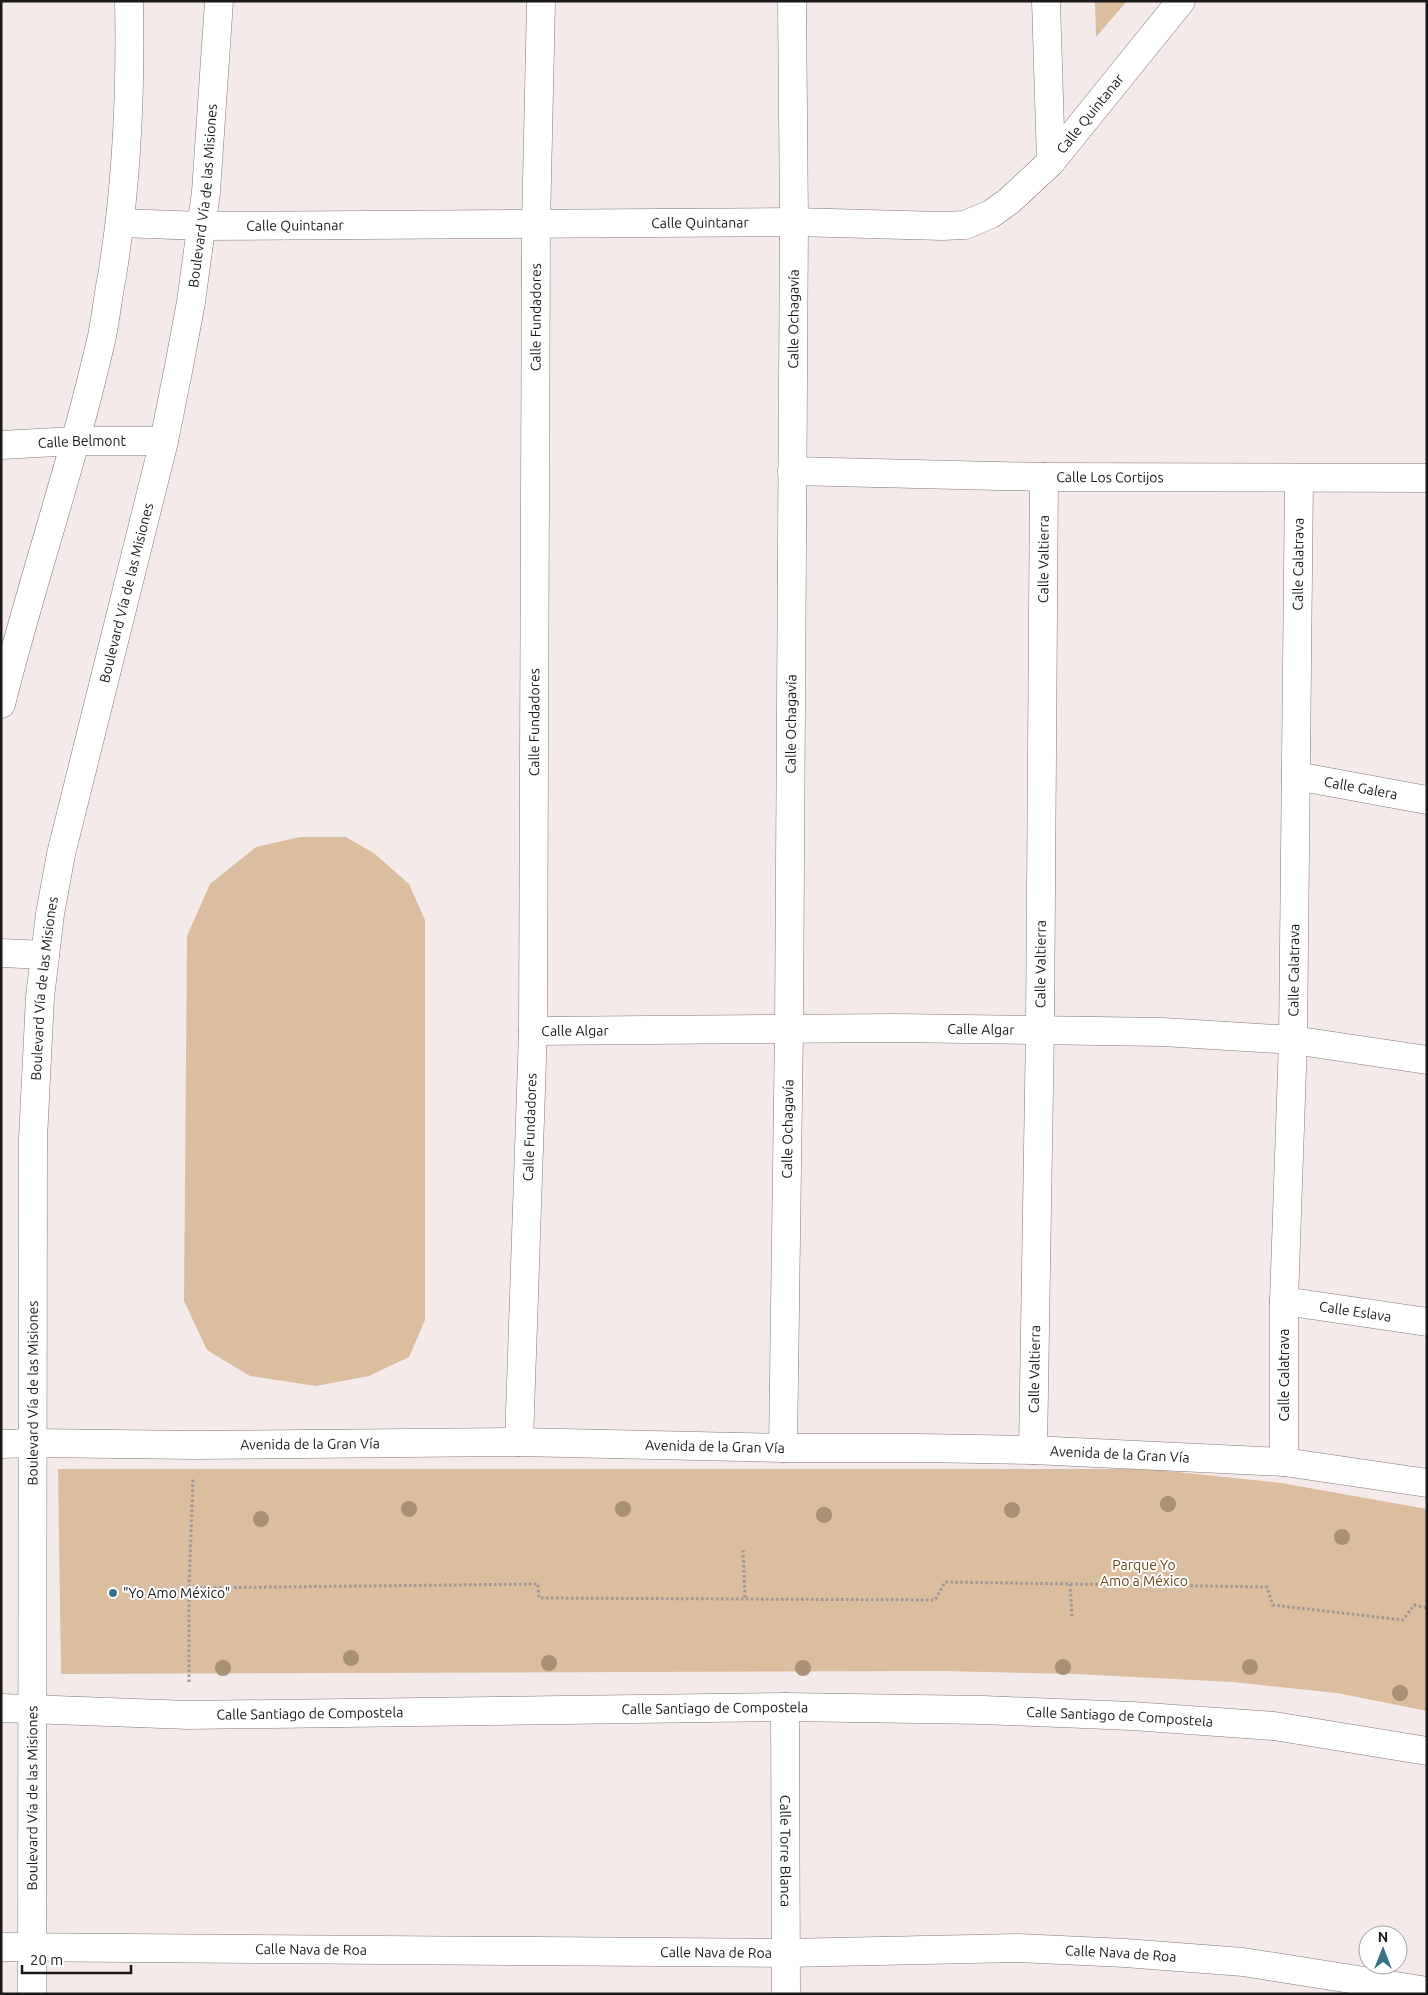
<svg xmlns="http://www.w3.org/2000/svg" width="1428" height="1995" viewBox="0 0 1428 1995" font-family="Ubuntu,sans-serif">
  <rect width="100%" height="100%" fill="#f5eaea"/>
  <path fill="#dabe9f" d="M1095,1H1127L1096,37Z
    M300,837H346L375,854L409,884L425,920V1320L409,1357L369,1376L316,1386L250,1376L207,1350L184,1301L187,936L210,884L256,847Z
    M58,1469H1149L1281,1483L1427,1509V1711L1337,1693L1233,1682L1075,1674L943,1671L61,1674Z"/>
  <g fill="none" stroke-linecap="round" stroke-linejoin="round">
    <defs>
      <g id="minor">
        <path d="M1046,1L1051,162"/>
        <path id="s1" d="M120,223L202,226L794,222L942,226L965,225L991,214L1009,201L1051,162L1181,1"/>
        <path id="s2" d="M1,445L75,441H164"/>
        <path id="s3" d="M792,471L1044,477L1427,478"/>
        <path d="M1,704C32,580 74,460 102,336C106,316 108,296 112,276C127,184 131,95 129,1"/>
        <path id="s4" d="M1296,776L1427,800"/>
        <path d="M1,953L45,955"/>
        <path id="s5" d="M533,1031L895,1028L1163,1032L1293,1040L1427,1060"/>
        <path id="s6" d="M1284,1301L1427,1322"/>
        <path id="s7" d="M519,1442L533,1031L536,225L541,1"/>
        <path id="s8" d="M1,1444L33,1443L195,1445L519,1442L783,1448H921L1033,1450L1284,1462L1427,1483"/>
        <path id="s9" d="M783,1448L789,1028L794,222L792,1"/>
        <path id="s10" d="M1033,1450L1040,1029L1044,477"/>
        <path id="s11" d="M1284,1462V1301L1293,1040L1299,478"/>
        <path id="s12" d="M785,1707L786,1994"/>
        <path id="s13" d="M1,1708L189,1715L785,1707L983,1710L1132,1716L1274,1726L1427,1751"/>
        <path id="s14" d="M1,1947L786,1953L1018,1948L1125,1953L1243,1962L1427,1991"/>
        <path id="s15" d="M32,1994L33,1139L40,997L50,914L61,854L164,441L179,366L191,302L206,192L219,1"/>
      </g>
    </defs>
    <use href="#minor" stroke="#827879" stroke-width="29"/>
    <path stroke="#9f9797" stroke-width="3" stroke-dasharray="2.5 2.5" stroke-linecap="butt" d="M743,1550L745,1599
      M1070,1584L1072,1617
      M189,1588L538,1584L539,1598L935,1600L945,1582L1267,1587L1273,1605L1403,1620L1414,1605L1427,1608
      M189,1682V1588L193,1478"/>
    <use href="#minor" stroke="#fff" stroke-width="28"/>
  </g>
  <g fill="#a99176">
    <circle cx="1168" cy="1504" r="8"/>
    <circle cx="409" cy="1509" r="8"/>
    <circle cx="623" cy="1509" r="8"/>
    <circle cx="1012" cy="1510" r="8"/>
    <circle cx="824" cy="1515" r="8"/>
    <circle cx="261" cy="1519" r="8"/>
    <circle cx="1342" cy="1537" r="8"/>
    <circle cx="351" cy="1658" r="8"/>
    <circle cx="549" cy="1663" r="8"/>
    <circle cx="1063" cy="1667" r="8"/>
    <circle cx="1250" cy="1667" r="8"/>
    <circle cx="223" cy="1668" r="8"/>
    <circle cx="803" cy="1668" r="8"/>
    <circle cx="1400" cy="1693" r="8"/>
  </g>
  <circle fill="#39718b" stroke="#fff" stroke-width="2" cx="113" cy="1593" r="5"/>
  <g text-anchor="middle" stroke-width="4" stroke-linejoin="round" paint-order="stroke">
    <g font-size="14" fill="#1a1717" stroke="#fff">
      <text dy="5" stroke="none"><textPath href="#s1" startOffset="1015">Calle Quintanar</textPath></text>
      <text dy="5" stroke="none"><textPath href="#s15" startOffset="1816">Boulevard Vía de las Misiones</textPath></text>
      <text dy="5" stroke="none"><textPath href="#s1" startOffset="580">Calle Quintanar</textPath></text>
      <text dy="5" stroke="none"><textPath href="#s1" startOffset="175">Calle Quintanar</textPath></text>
      <text dy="5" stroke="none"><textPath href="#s7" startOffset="1125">Calle Fundadores</textPath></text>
      <text dy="5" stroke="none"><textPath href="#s9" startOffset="1129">Calle Ochagavía</textPath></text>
      <text dy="5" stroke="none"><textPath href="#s2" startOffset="81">Calle Belmont</textPath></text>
      <text dy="5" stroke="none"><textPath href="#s3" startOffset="318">Calle Los Cortijos</textPath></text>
      <text dy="5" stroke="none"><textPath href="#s10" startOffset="891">Calle Valtierra</textPath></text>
      <text dy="5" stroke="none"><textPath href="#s11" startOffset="898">Calle Calatrava</textPath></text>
      <text dy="5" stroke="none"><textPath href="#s15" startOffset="1411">Boulevard Vía de las Misiones</textPath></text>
      <text dy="5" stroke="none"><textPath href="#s7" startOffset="720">Calle Fundadores</textPath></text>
      <text dy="5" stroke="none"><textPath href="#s9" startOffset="724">Calle Ochagavía</textPath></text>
      <text dy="5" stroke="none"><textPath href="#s4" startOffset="66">Calle Galera</textPath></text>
      <text dy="5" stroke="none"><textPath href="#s10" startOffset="486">Calle Valtierra</textPath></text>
      <text dy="5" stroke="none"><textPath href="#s11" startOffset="492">Calle Calatrava</textPath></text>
      <text dy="5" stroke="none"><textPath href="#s15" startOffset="1006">Boulevard Vía de las Misiones</textPath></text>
      <text dy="5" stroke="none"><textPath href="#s5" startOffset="448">Calle Algar</textPath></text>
      <text dy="5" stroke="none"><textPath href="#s5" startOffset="42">Calle Algar</textPath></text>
      <text dy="5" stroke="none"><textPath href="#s7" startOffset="315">Calle Fundadores</textPath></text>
      <text dy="5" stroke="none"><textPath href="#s9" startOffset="319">Calle Ochagavía</textPath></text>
      <text dy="5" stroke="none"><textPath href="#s6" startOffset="72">Calle Eslava</textPath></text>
      <text dy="5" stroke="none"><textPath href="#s10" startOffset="81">Calle Valtierra</textPath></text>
      <text transform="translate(1284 1375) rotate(-90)" y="5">Calle Calatrava</text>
      <text dy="5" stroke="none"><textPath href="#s15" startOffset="601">Boulevard Vía de las Misiones</textPath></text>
      <text dy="5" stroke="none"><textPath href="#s8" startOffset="309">Avenida de la Gran Vía</textPath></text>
      <text dy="5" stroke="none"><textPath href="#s8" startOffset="714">Avenida de la Gran Vía</textPath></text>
      <text dy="5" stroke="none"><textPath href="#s8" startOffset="1119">Avenida de la Gran Vía</textPath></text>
      <text dy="5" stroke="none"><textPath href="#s13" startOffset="714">Calle Santiago de Compostela</textPath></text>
      <text dy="5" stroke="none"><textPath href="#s13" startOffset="309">Calle Santiago de Compostela</textPath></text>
      <text dy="5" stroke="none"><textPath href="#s13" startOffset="1119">Calle Santiago de Compostela</textPath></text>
      <text dy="5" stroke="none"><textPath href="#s15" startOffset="196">Boulevard Vía de las Misiones</textPath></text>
      <text dy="5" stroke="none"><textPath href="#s12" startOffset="144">Calle Torre Blanca</textPath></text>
      <text dy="5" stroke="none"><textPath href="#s14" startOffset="310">Calle Nava de Roa</textPath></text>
      <text dy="5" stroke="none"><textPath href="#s14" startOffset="715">Calle Nava de Roa</textPath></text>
      <text dy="5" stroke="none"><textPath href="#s14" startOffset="1120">Calle Nava de Roa</textPath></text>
    </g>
    <g font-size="14" fill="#6b4818" stroke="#fff">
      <text x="1144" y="1570">Parque Yo<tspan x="1144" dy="16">Amo a México</tspan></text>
    </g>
    <g font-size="14" fill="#1a1717" stroke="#fff" text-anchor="start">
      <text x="123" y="1598">"Yo Amo México"</text>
    </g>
  </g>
  <rect width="1428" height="1995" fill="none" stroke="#1a1717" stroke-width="5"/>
  <g transform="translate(1383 1950)"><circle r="24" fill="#ffffff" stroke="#a3a2a2"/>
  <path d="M0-4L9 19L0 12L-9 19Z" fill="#39718b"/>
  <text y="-8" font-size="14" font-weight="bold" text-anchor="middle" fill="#1a1717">N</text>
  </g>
  <path d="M22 1965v8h109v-8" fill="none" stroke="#1a1717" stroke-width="2.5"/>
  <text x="30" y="1965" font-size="15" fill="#1a1717" stroke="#ffffff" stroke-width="4" paint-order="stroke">20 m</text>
</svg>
